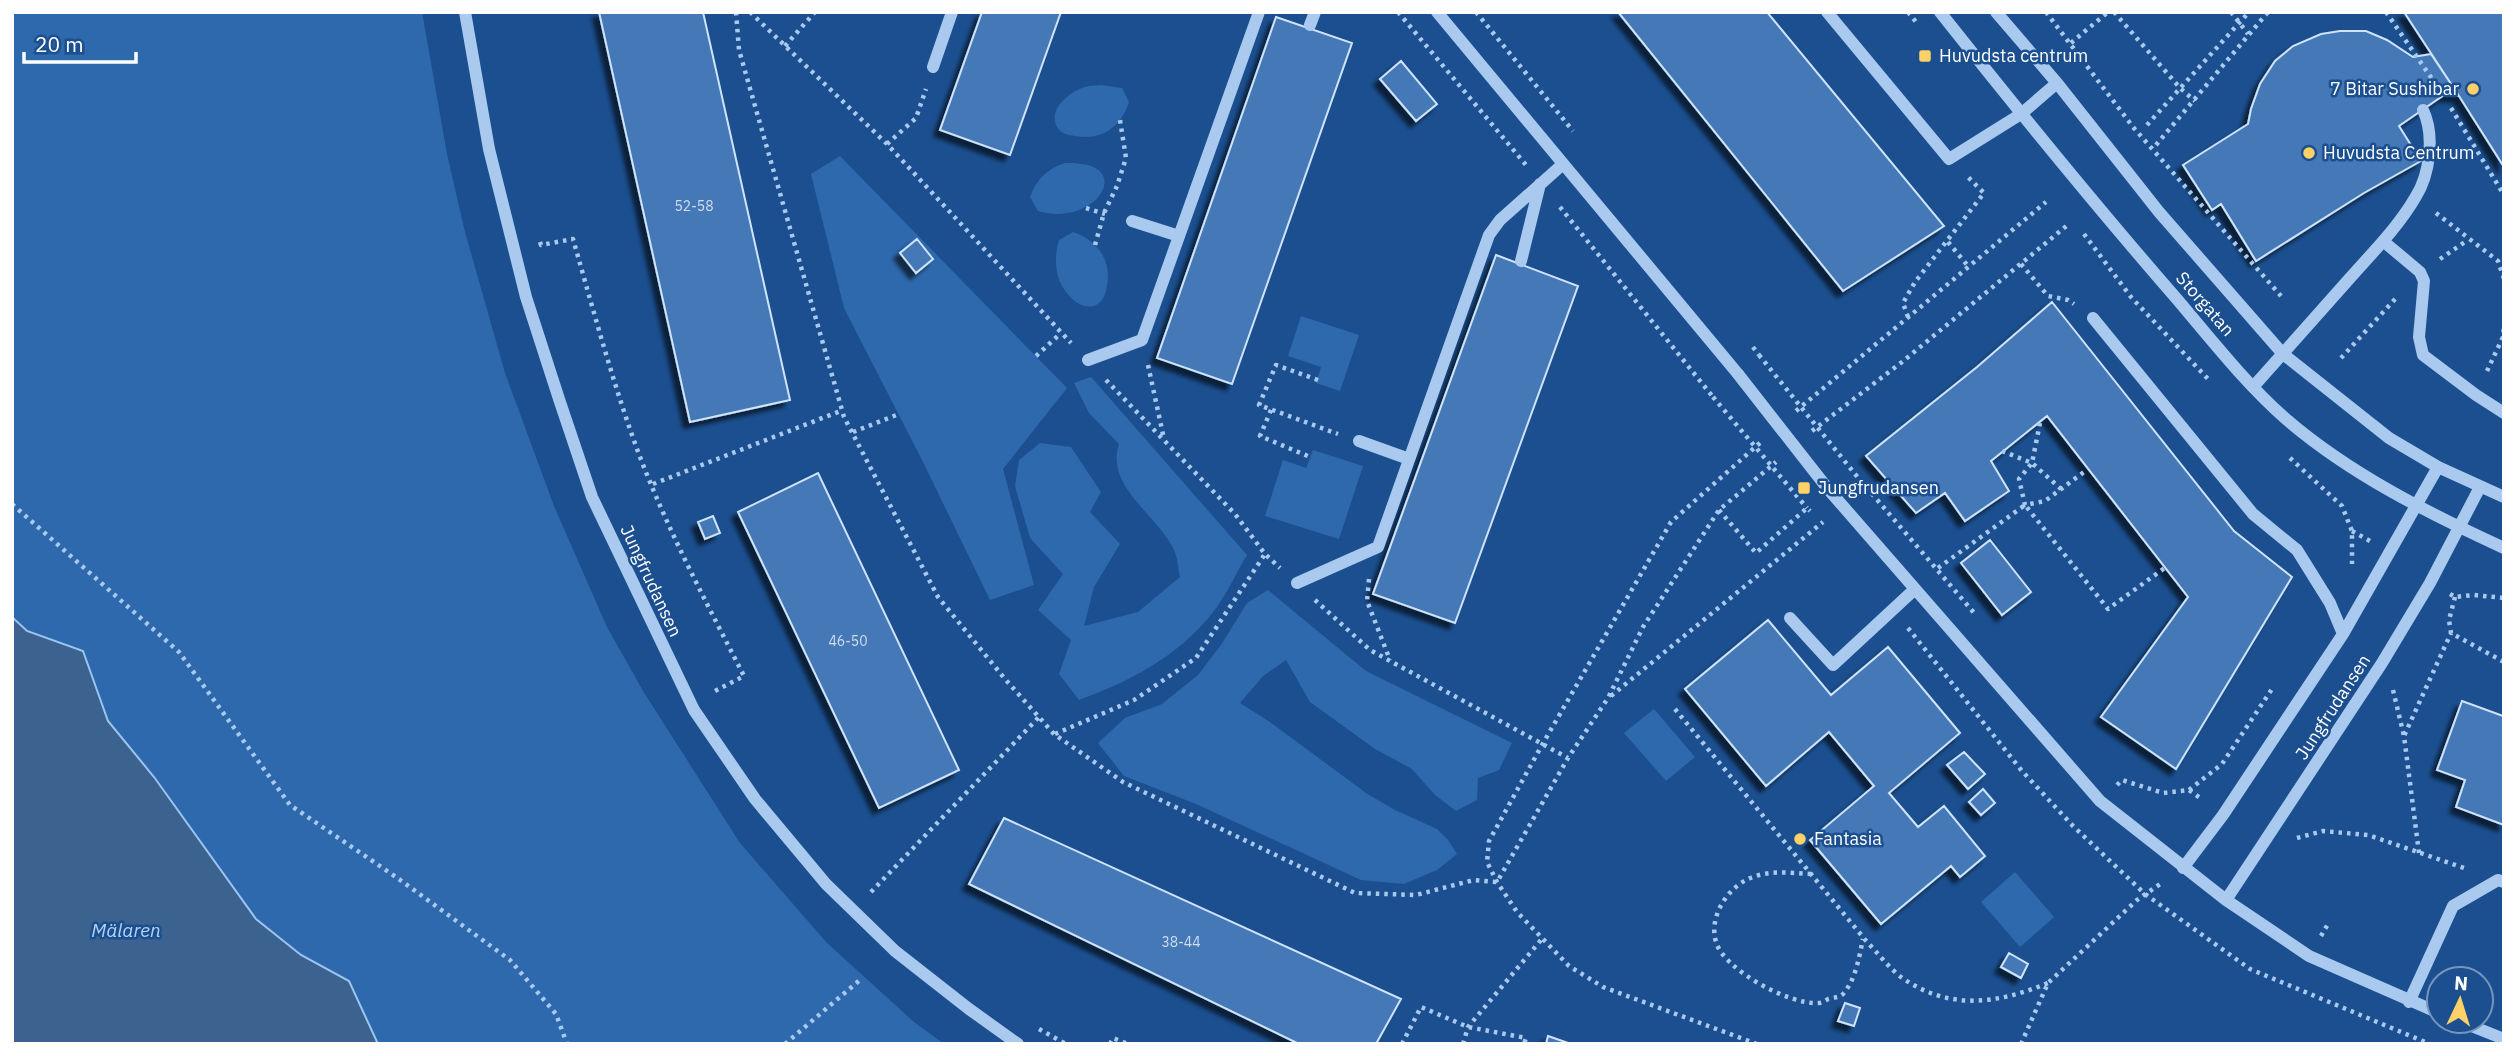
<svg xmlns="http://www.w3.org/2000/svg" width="2516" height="1056" viewBox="0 0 2516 1056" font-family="'IBM Plex Sans',sans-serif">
  <defs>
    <filter id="shadow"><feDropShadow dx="-6" dy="6" stdDeviation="2" flood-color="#0009"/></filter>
  </defs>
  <rect width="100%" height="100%" fill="#1b4f8f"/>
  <path fill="#2e69ad" d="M12,12H422L447,154L465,232L505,373L554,506L607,627L643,691L740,843L826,942L914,1022L944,1044H378L349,981L301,955L256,919L154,777L108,721L83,651L27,631L12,617Z
    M1101,85L1122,88L1129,102C1121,127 1102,141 1075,136C1068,135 1061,134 1057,127C1047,110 1070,91 1085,87C1090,85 1096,86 1101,85Z
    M840,156L1067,388L1003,469L1034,585L990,600L923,462L844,308L811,174Z
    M1065,163C1139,160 1097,229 1038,211L1030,197C1036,180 1048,168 1065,163Z
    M1073,232C1097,240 1112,260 1107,286C1106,292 1104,300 1098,304C1080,315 1059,288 1057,272C1055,261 1056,250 1059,240Z
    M1301,316L1359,335L1340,391L1316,383L1321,367L1288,356Z
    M1091,377L1247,555C1236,573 1227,594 1214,611C1179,656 1131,681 1079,700L1059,674L1071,640L1038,610L1063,574L1030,538L1015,486L1019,460L1040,443L1071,447L1101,492L1090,512L1120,544L1094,587L1084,626L1138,612L1180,577C1178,569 1178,558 1174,550C1158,515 1105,487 1119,444L1089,413L1074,383Z
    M1313,450L1363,466L1339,539L1265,516L1283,460L1306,468Z
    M1268,590L1366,671L1512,743L1499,770L1478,778L1477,800L1456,811L1435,795L1412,769L1375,749L1310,702L1286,660L1263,676L1240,703L1270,722L1366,793L1395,810L1437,829L1448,840L1457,854L1437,870L1404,884L1361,880L1196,804L1124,776L1098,743L1125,718L1162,704L1198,675L1221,645L1247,603Z
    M1654,709L1695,757L1666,781L1624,733Z
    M2015,872L2054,917L2020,947L1981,902Z"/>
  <path fill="#3c6290" stroke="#9cc4f0" stroke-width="2" d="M12,617L27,631L83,651L108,721L154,777L256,919L301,955L349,981L378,1044H12Z"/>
  <path fill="#4478b7" stroke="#cfe3fa" stroke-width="2" filter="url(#shadow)" d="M599,12H703L790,400L690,422Z
    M982,12H1061L1010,155L940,130Z
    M1618,12H1767L1944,226L1843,291Z
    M2404,12H2504V167L2459,96Z
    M1276,17L1352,43L1232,384L1157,358Z
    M2340,31H2366L2387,40L2413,57L2431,54L2459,96L2444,95L2399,126L2421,161L2364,193L2256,261L2221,204L2212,210L2183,165L2248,124L2251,109L2260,84L2275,61L2293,46L2321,34Z
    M1401,61L1437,104L1416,121L1380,79Z
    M917,239L933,259L916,273L900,253Z
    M1496,255L1578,286L1455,623L1373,594Z
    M2052,302L2234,531L2292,577L2176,769L2101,717L2188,597L2047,416L1991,461L2009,491L1965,521L1945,493L1916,513L1866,456L1977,367Z
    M818,473L959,770L879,808L738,512Z
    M713,516L720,533L705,539L698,522Z
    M1990,540L2031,592L2002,615L1961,563Z
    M1768,620L1831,695L1888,647L1960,733L1889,793L1918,827L1944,806L1985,856L1960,877L1951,866L1881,924L1810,840L1874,786L1829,732L1766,786L1685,689Z
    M2462,701L2503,716L2504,714V825L2456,807L2465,780L2437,770Z
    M1964,752L1985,774L1968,789L1947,765Z
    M1983,789L1995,803L1981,815L1969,802Z
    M1004,818L1401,999L1376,1044H1299L969,884Z
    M2009,953L2028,964L2021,978L2001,967Z
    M1845,1003L1860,1008L1854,1026L1838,1021Z
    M1548,1036L1571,1044H1546Z"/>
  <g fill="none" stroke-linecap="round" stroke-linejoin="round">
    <path stroke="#a9c9ee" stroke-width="4.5" stroke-dasharray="3.5 5" stroke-linecap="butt" d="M736,12L739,50L844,417L938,597L1005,679L1054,734L1123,782L1355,893L1416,895L1474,880L1497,882L1568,758L1608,698L1643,627L1719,510L1776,462
      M750,12L887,144L1071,343
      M1398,12L1526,165
      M1476,12L1573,131
      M1908,12L1916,22
      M2046,12L2133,127L2281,296
      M2114,12L2180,88L2195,101
      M2231,12L2248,34
      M2386,12L2439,89
      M2071,43L2108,12
      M785,46L815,12
      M2451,108L2504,195
      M2147,125L2249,12
      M887,144L916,118L926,89
      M2156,145L2268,12
      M1560,207L1713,397
      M1086,208L1105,214
      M2436,213L2498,261L2504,279
      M2084,234L2131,297L2208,379
      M540,242L541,245L573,239C593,309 612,380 637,449C666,527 706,602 744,676L715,691L716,693
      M1948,242L1968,266
      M1095,245L1104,213L1117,186L1126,158L1120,120
      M2440,259L2468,240
      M2021,264L2048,296L2068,300L2074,304
      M1908,317L1903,303L1915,282L1984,193L1968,177
      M1753,347L1759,355
      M1036,356L1061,333
      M2341,358L2397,297
      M1148,365L1164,439
      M2487,371L2503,337L2504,326
      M1106,380L1235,514L1265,554L1280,568
      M1318,380L1276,365L1259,405L1338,434
      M1271,410L1260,436L1310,457
      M1796,411L2046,202
      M2040,423L2032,463L2061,489
      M1812,431L1902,362L2070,223
      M853,432L899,414
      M2002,451L2032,463L2019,479L2025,505L2045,501L2088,469
      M2290,458L2342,506L2352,531V564
      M1855,474L1975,614
      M653,484L843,410
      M12,504L179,652L290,805L396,877L510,960L556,1014L567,1044
      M1719,510L1756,553L1807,508L1810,511
      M2352,531L2370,541
      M1938,568L2025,505L2108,609L2166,567
      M1369,579L1367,601L1390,660
      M2450,594L2455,597L2474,595L2504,598
      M2455,597L2449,620L2451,633L2504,662
      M1315,600L1370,650L1568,758
      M1908,628L2022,771L2073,826L2145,894L2250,969L2430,1044
      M2393,690L2404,736
      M1611,696L1823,522
      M1675,709L1867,942C1878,953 1889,968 1901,977C1949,1011 1997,1004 2048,983
      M1055,734L1134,700L1196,658L1265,554
      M2117,785L2122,780L2163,793L2189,790L2203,800
      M2189,790L2222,764L2272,689
      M2297,838L2323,831L2368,835L2467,869
      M2419,853L2404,736L2451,633
      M1811,874C1792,873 1771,870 1753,877C1729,885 1708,916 1716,942C1724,970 1790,1005 1818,1003C1822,1003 1825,1001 1828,999C1834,997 1839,998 1843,994C1856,979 1859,957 1863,939
      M871,892L1039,717
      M2321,936L2328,924
      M1039,1029L1066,1044
      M785,1044L861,979
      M1110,1044L1113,1038L1128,1044
      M1402,1044L1421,1007L1468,1027L1526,1038L1524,1044
      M1463,1044L1468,1027L1541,940
      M1757,1044L1603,987L1569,966L1517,912L1497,882L1487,862L1489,841L1542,745L1671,522L1761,442
      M2021,1044L2048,983L2137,900L2163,882"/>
    <path stroke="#a9c9ee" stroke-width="12" d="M465,12L489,149L526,297L559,399L592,497L694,710L755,799L826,884L895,951L969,1009L1018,1044
      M1437,12L1738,374
      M1827,12L1949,159L2021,114L2057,83
      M1940,12C2017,109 2095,205 2176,298C2211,339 2245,383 2286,419C2350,474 2428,513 2504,548
      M1996,12L2057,83L2159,212L2283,354L2389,438L2438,467L2504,497
      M1310,25L1315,12
      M933,67L952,12
      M1132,221L1179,236
      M2383,241L2420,272L2424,281L2419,337L2423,355L2476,395L2504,413
      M1521,261L1540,184
      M2093,318L2253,514L2297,550L2330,603L2343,634
      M1088,360L1142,340L1259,12
      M2253,387C2286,350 2318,314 2350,278C2373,252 2398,227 2415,198C2430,175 2435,135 2423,110
      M1359,441L1409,459
      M1828,489L2100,801L2226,900L2309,956L2439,1013
      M1297,583L1378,547L1489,235L1500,220L1563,164
      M1790,618L1833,665L1915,589
      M2183,868L2223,815L2343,634L2438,467
      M2226,900L2382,663L2430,583L2480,487
      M2409,1002L2453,906L2498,880L2504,882
      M2459,1021L2504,1039"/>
    <path stroke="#a9c9ee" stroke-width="4.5" stroke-dasharray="3.5 5" stroke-linecap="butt" d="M1759,355L1855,474
      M1713,397L1807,508"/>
    <path stroke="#a9c9ee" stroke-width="12" d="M1738,374L1828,489"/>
  </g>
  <g fill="#ffd166" stroke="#1b4f8f" stroke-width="2.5">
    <rect x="1918" y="49" width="14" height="14" rx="3.5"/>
    <circle cx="2473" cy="89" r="7"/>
    <circle cx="2309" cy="153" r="7"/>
    <rect x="1797" y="481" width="14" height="14" rx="3.5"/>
    <circle cx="1800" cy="839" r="7"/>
  </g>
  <g text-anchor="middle" stroke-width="5" stroke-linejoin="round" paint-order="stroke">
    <g font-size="14" fill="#d0dded">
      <text x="694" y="211">52-58</text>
      <text x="848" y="646">46-50</text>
      <text x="1181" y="947">38-44</text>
    </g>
    <g font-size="18" fill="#fff" stroke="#1b4f8f" text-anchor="start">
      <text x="1939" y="62">Huvudsta centrum</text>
      <text x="2459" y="95" text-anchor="end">7 Bitar Sushibar</text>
      <text x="2323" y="159">Huvudsta Centrum</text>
      <text x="1818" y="494">Jungfrudansen</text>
      <text x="1814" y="845">Fantasia</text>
    </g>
    <g font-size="18" fill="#fff" stroke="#1b4f8f">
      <text transform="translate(2205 304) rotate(49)" y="6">Storgatan</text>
      <text transform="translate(651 581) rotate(65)" y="6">Jungfrudansen</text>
      <text transform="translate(2333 707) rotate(-57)" y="6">Jungfrudansen</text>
    </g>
    <g font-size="19" font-style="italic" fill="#b5d3f5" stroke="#1b4f8f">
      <text x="126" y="937">Mälaren</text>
    </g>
  </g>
  <rect width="2516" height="1056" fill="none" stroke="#ffffff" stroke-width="28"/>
  <g transform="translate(2460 1000) rotate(4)"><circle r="33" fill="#1b4f8f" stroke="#7695bc" stroke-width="2"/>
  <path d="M0-5L12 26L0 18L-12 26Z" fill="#ffd166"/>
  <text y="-10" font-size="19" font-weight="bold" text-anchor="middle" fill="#ffffff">N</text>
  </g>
  <path d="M24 52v10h112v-10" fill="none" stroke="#ffffff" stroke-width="3.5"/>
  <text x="35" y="52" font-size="21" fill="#ffffff" stroke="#1b4f8f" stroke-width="5" paint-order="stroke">20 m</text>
</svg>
